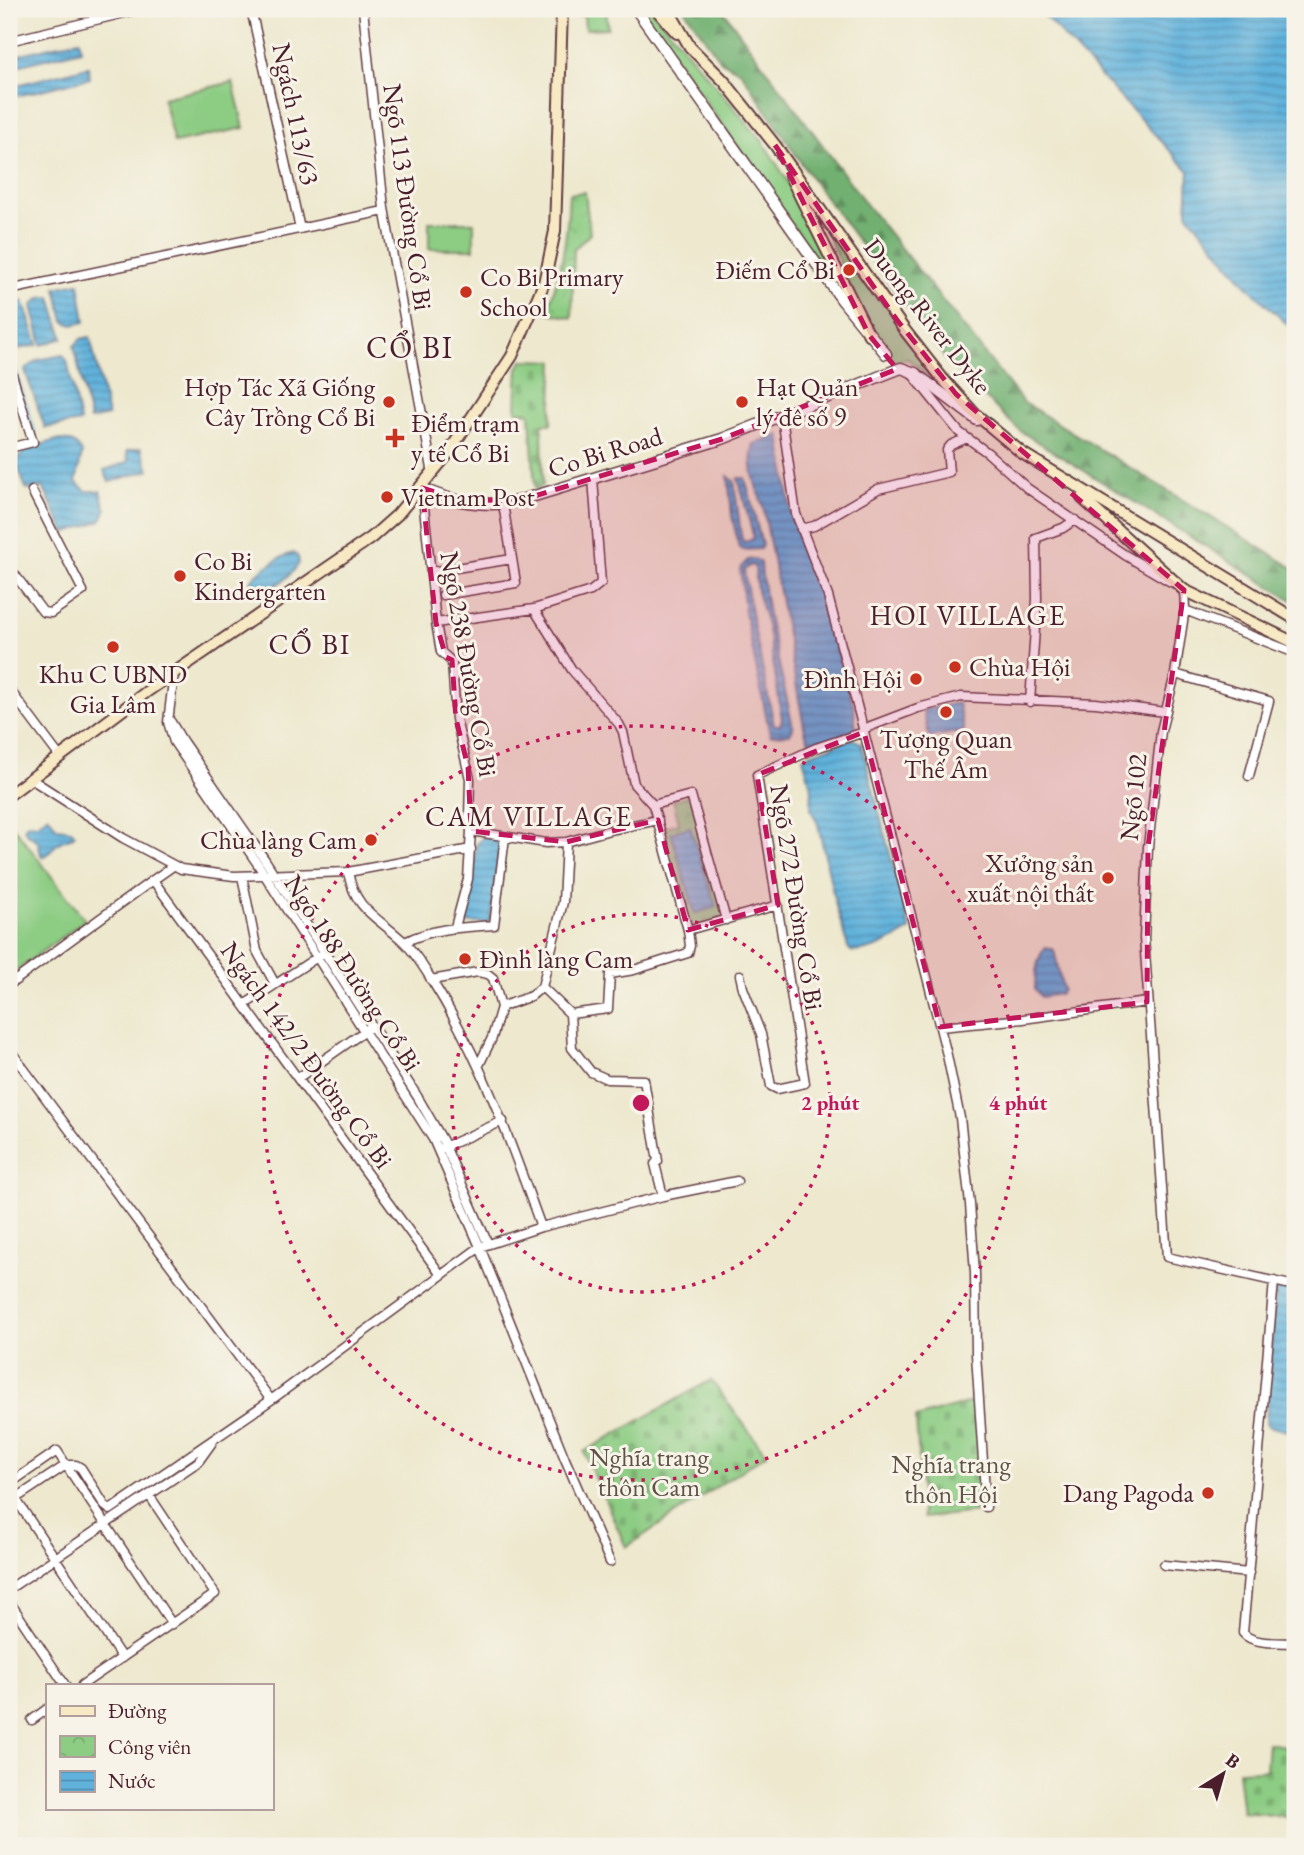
<svg xmlns="http://www.w3.org/2000/svg" width="1304" height="1855" viewBox="0 0 1304 1855" font-family="'EB Garamond',serif">
  <defs>
    <pattern id="forest-firs" width="22" height="20" patternUnits="userSpaceOnUse" patternTransform="scale(1.75)"><rect width="22" height="20" fill="#71b071"/><path d="M5 1l3.5 6h-7zM16 11l3.5 6h-7z" fill="#5f8f5d"/></pattern>
    <pattern id="cemetery-stones" width="16" height="16" patternUnits="userSpaceOnUse" patternTransform="scale(1.75)"><rect width="16" height="16" fill="#8ccc83"/><path d="M2 7V4a2 2 0 0 1 4 0v3zM10 15v-3a2 2 0 0 1 4 0v3z" fill="#7aaf71"/></pattern>
    <pattern id="park-crowns" width="20" height="18" patternUnits="userSpaceOnUse" patternTransform="scale(1.75)"><rect width="20" height="18" fill="#8ccc83"/><path d="M2 6a3 3 0 1 1 6 0M12 15a3 3 0 1 1 6 0" fill="none" stroke="#7aaf71"/></pattern>
    <pattern id="water-rules" width="6" height="5" patternUnits="userSpaceOnUse" patternTransform="scale(1.75)"><rect width="6" height="5" fill="#60b2dc"/><path d="M0 2.5h6" fill="none" stroke="#5190b3"/></pattern>
  </defs>
  <rect width="100%" height="100%" fill="#f7f3e8"/>
  <filter id="ink" filterUnits="userSpaceOnUse"><feTurbulence type="fractalNoise" baseFrequency=".0143" numOctaves="2"/><feDisplacementMap in="SourceGraphic" scale="14" xChannelSelector="R" yChannelSelector="G"/><feConvolveMatrix kernelMatrix="1 2 1 2 8 2 1 2 1" color-interpolation-filters="sRGB"/></filter>
  <filter id="wash" filterUnits="userSpaceOnUse"><feTurbulence type="fractalNoise" baseFrequency=".00686" numOctaves="4" result="noise"/><feDisplacementMap in="SourceGraphic" scale="28" xChannelSelector="R" yChannelSelector="G"/><feGaussianBlur stdDeviation="1.57" result="paint"/><feColorMatrix in="noise" values="0 0 0 0 0 0 0 0 0 0 0 0 0 0 0 0 0 1.4 0 .05"/><feComposite in="paint" operator="in"/></filter>
  <g filter="url(#wash)">
    <rect width="100%" height="100%" fill="#ede8ce"/>
    <path fill="#8ccc83" stroke="#6b7657" stroke-width="2" d="M641,9H651L763,142L793,190L846,302Z
      M233,82L244,128L174,143L163,98Z
      M820,218L967,407L909,360L905,359L896,364L877,339L854,296Z
      M429,222H474V249H429Z
      M9,821L85,920L9,976Z"/>
    <path fill="url(#forest-firs)" stroke="#5e684e" stroke-width="2" d="M684,9H722L869,208L1023,402L1295,569V602L1020,431L947,361L812,179L741,72L721,61Z"/>
    <path fill="url(#cemetery-stones)" stroke="#6b7657" stroke-width="2" d="M575,9H606L608,28L585,29L584,16H576Z
      M523,360L554,361L551,424H542L543,486L535,489L530,413L516,411L518,368Z
      M711,1380L766,1454L626,1547L584,1452Z
      M975,1401L984,1511L923,1518L916,1418Z
      M1268,1743L1295,1748V1818L1243,1813L1238,1771L1266,1770Z"/>
    <path fill="url(#park-crowns)" stroke="#6b7657" stroke-width="2" d="M585,192L590,234L574,249L572,318L546,312C563,271 567,237 569,194Z
      M691,795L726,920L688,930L660,828L679,823L673,800Z"/>
    <path fill="url(#water-rules)" stroke="#556884" stroke-width="2" fill-rule="evenodd" d="M1038,9H1295V332L1249,288L1187,213L1189,171Z
      M79,40L81,50L9,68V57Z
      M88,67L90,78L9,98V87Z
      M79,283L85,322L72,325L64,321L56,288Z
      M51,297L63,338L42,345L32,306L40,298Z
      M23,301L38,345L18,349L9,328V303Z
      M90,337L108,416L90,420L74,346L81,339Z
      M63,355L67,361L80,422L45,428L25,370L38,360Z
      M780,435L792,520L815,576L854,707L856,729L833,740L811,746L805,732L763,506C756,487 747,463 754,444Z
      M57,440C70,440 75,442 82,453L76,482L86,491H100L106,510L100,521L65,533L43,487L29,490L26,488L16,463C22,447 43,445 57,440Z
      M141,448L149,470L109,482L104,470L128,462L127,451Z
      M728,476L734,481L741,535L743,542L752,540L753,535L738,478H745L762,545L760,549L743,550L739,548L732,516Z
      M294,553L298,557L299,563C291,577 275,587 260,593L253,589L250,582C257,572 281,555 294,553Z
      M755,559L760,562L768,615L793,727L790,734L770,735L745,613L740,568L748,560ZM751,565L755,567L757,591L768,629L782,719L780,725H774L751,613L744,570Z
      M958,703L964,731L929,737L923,710Z
      M852,739L861,743L910,930C898,938 864,955 851,951L848,947L836,906L818,824L811,809L812,789L803,758L810,754Z
      M48,815L57,828L71,830L75,834C70,840 66,839 60,842C52,846 52,854 43,857L41,855L38,841L26,833L24,828L28,823L38,824Z
      M690,827L716,907L695,913L671,833Z
      M483,837L496,839L500,843L491,917L488,923H466L463,922V917L473,877L476,845Z
      M1046,947L1054,950L1063,990L1060,994L1041,997L1035,990C1035,976 1036,957 1046,947Z
      M1276,1284L1295,1289V1433L1268,1426L1266,1422Z"/>
    <g fill="none" stroke-linecap="round" stroke-linejoin="round">
      <path stroke="#60b2dc" stroke-width="2.5" d="M9,348L35,432"/>
    </g>
  </g>
  <g filter="url(#ink)">
    <g fill="none" stroke-linecap="round" stroke-linejoin="round">
      <defs>
        <path id="minor" d="M91,9L94,20
          M251,9L300,229
          M363,9L384,208L433,474
          M9,41L141,9
          M9,290L384,211
          M9,365L33,442L9,448
          M913,375L959,432L988,453L1027,488L1125,555L1171,582
          M593,479L601,583L591,591L534,609L572,670L619,724L623,732L634,784L653,805L688,930L778,905
          M422,488L436,623L441,652L452,662L456,719L470,779L469,819L471,831L546,843L566,842L563,902L542,987L570,1014L572,1048L591,1072L607,1079L644,1080L658,1161L655,1164L663,1196
          M801,529L814,526L878,489L949,472L947,450L951,445L967,438
          M9,567L43,612L51,613L83,591L32,491
          M431,572L512,559
          M1182,588L1184,590L1185,608L1175,674L1161,731L1148,847L1144,938L1167,1257L1295,1286
          M443,595L516,583L503,504
          M1185,610L1295,653
          M436,623L534,609
          M174,673L168,722L174,742L257,863L433,1139L480,1247L565,1459L610,1562
          M1175,674L1269,701L1249,776
          M9,689L60,757
          M1030,702L1037,599L1036,538L1063,528L1075,520
          M171,722L183,742L265,860L417,1096L443,1141L488,1244
          M863,729L918,708L961,697L1096,703L1165,712
          M864,732L947,1055L960,1118L970,1204L975,1273L976,1354L986,1507
          M31,779L123,838L181,869L234,876L348,872C355,910 376,916 402,940C413,950 423,966 431,979C481,1058 510,1140 541,1227
          M653,805L691,795L726,920
          M566,842L610,830L658,820
          M173,866L153,880L441,1275
          M348,872L471,849
          M242,876L257,951L275,984
          M455,927L468,879L471,831
          M405,942C432,928 463,927 494,925L505,837
          M740,975L743,988L761,1034L771,1086L777,1089L805,1083L757,775L816,748L864,732L828,596L796,514L782,417
          M431,980L478,972L488,974L493,978L501,1007L492,1038L479,1065
          M9,985L153,880
          M244,1005L322,954
          M501,1007L531,996L542,987
          M570,1014L608,1009L610,974L634,970L688,953L690,946L688,930
          M940,1027L1023,1019L1147,1002
          M9,1049L271,1400L110,1510L105,1506L81,1468L76,1465H66
          M298,1078L369,1028
          M442,1148L503,1121
          M1274,1281L1243,1633C1253,1645 1280,1642 1295,1643
          M271,1400L480,1247L541,1227L663,1196L737,1181
          M66,1465L172,1624
          M9,1484L57,1451L66,1465L9,1503
          M9,1489L122,1658
          M1164,1565L1249,1573
          M9,1589L198,1462L211,1444
          M9,1601L65,1685
          M82,1685L215,1594L149,1495
          M32,1720L47,1709"/>
        <path id="tertiary" d="M636,9L842,300L886,354
          M422,488C450,502 488,508 518,501L722,439L901,368L915,373L977,420"/>
        <path id="secondary" d="M656,9L677,33
          M668,9L690,47L724,81L775,145L903,328L942,378L973,412L1022,453L1295,619
          M790,176L869,335
          M1082,498L1184,590L1295,643
          M9,795L149,690L371,538L397,515L447,455L512,356L544,283L555,231L562,9"/>
      </defs>
      <use href="#minor" stroke="#623d43" stroke-width="11"/>
      <use href="#tertiary" stroke="#623d43" stroke-width="13"/>
      <use href="#secondary" stroke="#623d43" stroke-width="14"/>
      <use href="#minor" stroke="#fff" stroke-width="8"/>
      <use href="#tertiary" stroke="#fff" stroke-width="10"/>
      <use href="#secondary" stroke="#f7e9c3" stroke-width="10"/>
    </g>
  </g>
  <path fill="#c2185b" fill-opacity="0.2" stroke="#c2185b" stroke-width="5" stroke-dasharray="14 9" stroke-linejoin="round" d="M775,145L897,320L956,394L1184,590L1148,847L1147,1002L940,1027L864,732L757,775L778,905L688,930L658,820L566,842L471,831L468,767L456,719L452,660L446,657L436,623L422,488L457,499L518,501L722,439L897,369L869,335Z"/>
  <g fill="none" stroke="#c2185b" stroke-width="3.5" stroke-dasharray="3.5 7">
    <circle cx="641" cy="1103" r="189"/>
    <circle cx="641" cy="1103" r="377"/>
  </g>
  <g fill="#c8321e" stroke="#f7f3e8" stroke-width="2.5">
    <circle cx="849" cy="270" r="7"/>
    <circle cx="466" cy="292" r="7"/>
    <circle cx="389" cy="402" r="7"/>
    <circle cx="742" cy="402" r="7"/>
    <path d="M391.5 427.5h7v7h7v7h-7v7h-7v-7h-7v-7h7z"/>
    <circle cx="387" cy="497" r="7"/>
    <circle cx="180" cy="576" r="7"/>
    <circle cx="113" cy="647" r="7"/>
    <circle cx="955" cy="667" r="7"/>
    <circle cx="916" cy="679" r="7"/>
    <circle cx="946" cy="712" r="7"/>
    <circle cx="371" cy="840" r="7"/>
    <circle cx="1108" cy="878" r="7"/>
    <circle cx="465" cy="959" r="7"/>
    <circle cx="1208" cy="1493" r="7"/>
  </g>
  <g text-anchor="middle" stroke-width="6" stroke-linejoin="round" paint-order="stroke">
    <g font-size="26" fill="#4a1f2b" stroke="#f7f3e8">
      <text transform="translate(296 114) rotate(78)" y="9">Ngách 113/63</text>
      <text transform="translate(408 197) rotate(82)" y="9">Ngõ 113 Đường Cổ Bi</text>
      <text transform="translate(928 316) rotate(52)" y="9">Duong River Dyke</text>
      <text transform="translate(605 452) rotate(-17)" y="9">Co Bi Road</text>
      <text transform="translate(469 664) rotate(80)" y="9">Ngõ 238 Đường Cổ Bi</text>
      <text transform="translate(1133 797) rotate(-84)" y="9">Ngõ 102</text>
      <text transform="translate(797 897) rotate(81)" y="9">Ngõ 272 Đường Cổ Bi</text>
      <text transform="translate(353 973) rotate(57)" y="9">Ngõ 188 Đường Cổ Bi</text>
      <text transform="translate(307 1055) rotate(54)" y="9">Ngách 142/2 Đường Cổ Bi</text>
    </g>
    <g font-size="26" fill="#4a1f2b" stroke="#f7f3e8" text-anchor="start">
      <text x="835" y="279" text-anchor="end">Điếm Cổ Bi</text>
      <text x="480" y="286">Co Bi Primary<tspan x="480" dy="30">School</tspan></text>
      <text x="375" y="396" text-anchor="end">Hợp Tác Xã Giống<tspan x="375" dy="30">Cây Trồng Cổ Bi</tspan></text>
      <text x="756" y="396">Hạt Quản<tspan x="756" dy="30">lý đê số 9</tspan></text>
      <text x="411" y="432">Điểm trạm<tspan x="411" dy="30">y tế Cổ Bi</tspan></text>
      <text x="401" y="506">Vietnam Post</text>
      <text x="194" y="570">Co Bi<tspan x="194" dy="30">Kindergarten</tspan></text>
      <text x="969" y="676">Chùa Hội</text>
      <text x="113" y="683" text-anchor="middle">Khu C UBND<tspan x="113" dy="30">Gia Lâm</tspan></text>
      <text x="902" y="688" text-anchor="end">Đình Hội</text>
      <text x="946" y="748" text-anchor="middle">Tượng Quan<tspan x="946" dy="30">Thế Âm</tspan></text>
      <text x="357" y="849" text-anchor="end">Chùa làng Cam</text>
      <text x="1094" y="872" text-anchor="end">Xưởng sản<tspan x="1094" dy="30">xuất nội thất</tspan></text>
      <text x="479" y="968">Đình làng Cam</text>
      <text x="1194" y="1502" text-anchor="end">Dang Pagoda</text>
    </g>
    <g font-size="26" fill="#5e5345" stroke="#f7f3e8">
      <text x="649" y="1466">Nghĩa trang<tspan x="649" dy="30">thôn Cam</tspan></text>
      <text x="951" y="1473">Nghĩa trang<tspan x="951" dy="30">thôn Hội</tspan></text>
    </g>
    <g font-size="28" letter-spacing="2" fill="#4a1f2b" stroke="#f7f3e8">
      <text x="968" y="625">HOI VILLAGE</text>
      <text x="310" y="654">CỔ BI</text>
      <text x="529" y="826">CAM VILLAGE</text>
    </g>
    <g font-size="30" letter-spacing="2" fill="#4a1f2b" stroke="#f7f3e8">
      <text x="410" y="358">CỔ BI</text>
    </g>
  </g>
  <circle cx="641" cy="1103" r="10" fill="#c2185b" stroke="#f7f3e8" stroke-width="3.5"/>
  <g font-size="21" text-anchor="middle" font-weight="bold" fill="#c2185b" stroke="#f7f3e8" stroke-width="6" stroke-linejoin="round" paint-order="stroke">
    <text x="830" y="1110">2 phút</text>
    <text x="1018" y="1110">4 phút</text>
  </g>
  <rect width="1304" height="1855" fill="none" stroke="#f7f3e8" stroke-width="35"/>
  <rect x="46" y="1684" width="228" height="126" fill="#f7f3e8" stroke="#b29e9c" stroke-width="2"/>
  <rect x="60" y="1706" width="35" height="10" fill="#f7e9c3" stroke="#b29e9c" stroke-width="2"/>
  <text x="108" y="1718" font-size="21" fill="#4a1f2b">Đường</text>
  <rect x="60" y="1736" width="35" height="21" fill="url(#park-crowns)" stroke="#b29e9c" stroke-width="2"/>
  <text x="108" y="1754" font-size="21" fill="#4a1f2b">Công viên</text>
  <rect x="60" y="1771" width="35" height="21" fill="url(#water-rules)" stroke="#b29e9c" stroke-width="2"/>
  <text x="108" y="1788" font-size="21" fill="#4a1f2b">Nước</text>
  <g transform="translate(1223 1774) rotate(37)" stroke="#f7f3e8" stroke-width="5" paint-order="stroke">
  <path d="M0-5L12 26L0 18L-12 26Z" fill="#4a1f2b"/>
  <text y="-10" font-size="19" font-weight="bold" text-anchor="middle" fill="#4a1f2b">B</text>
  </g>
</svg>
